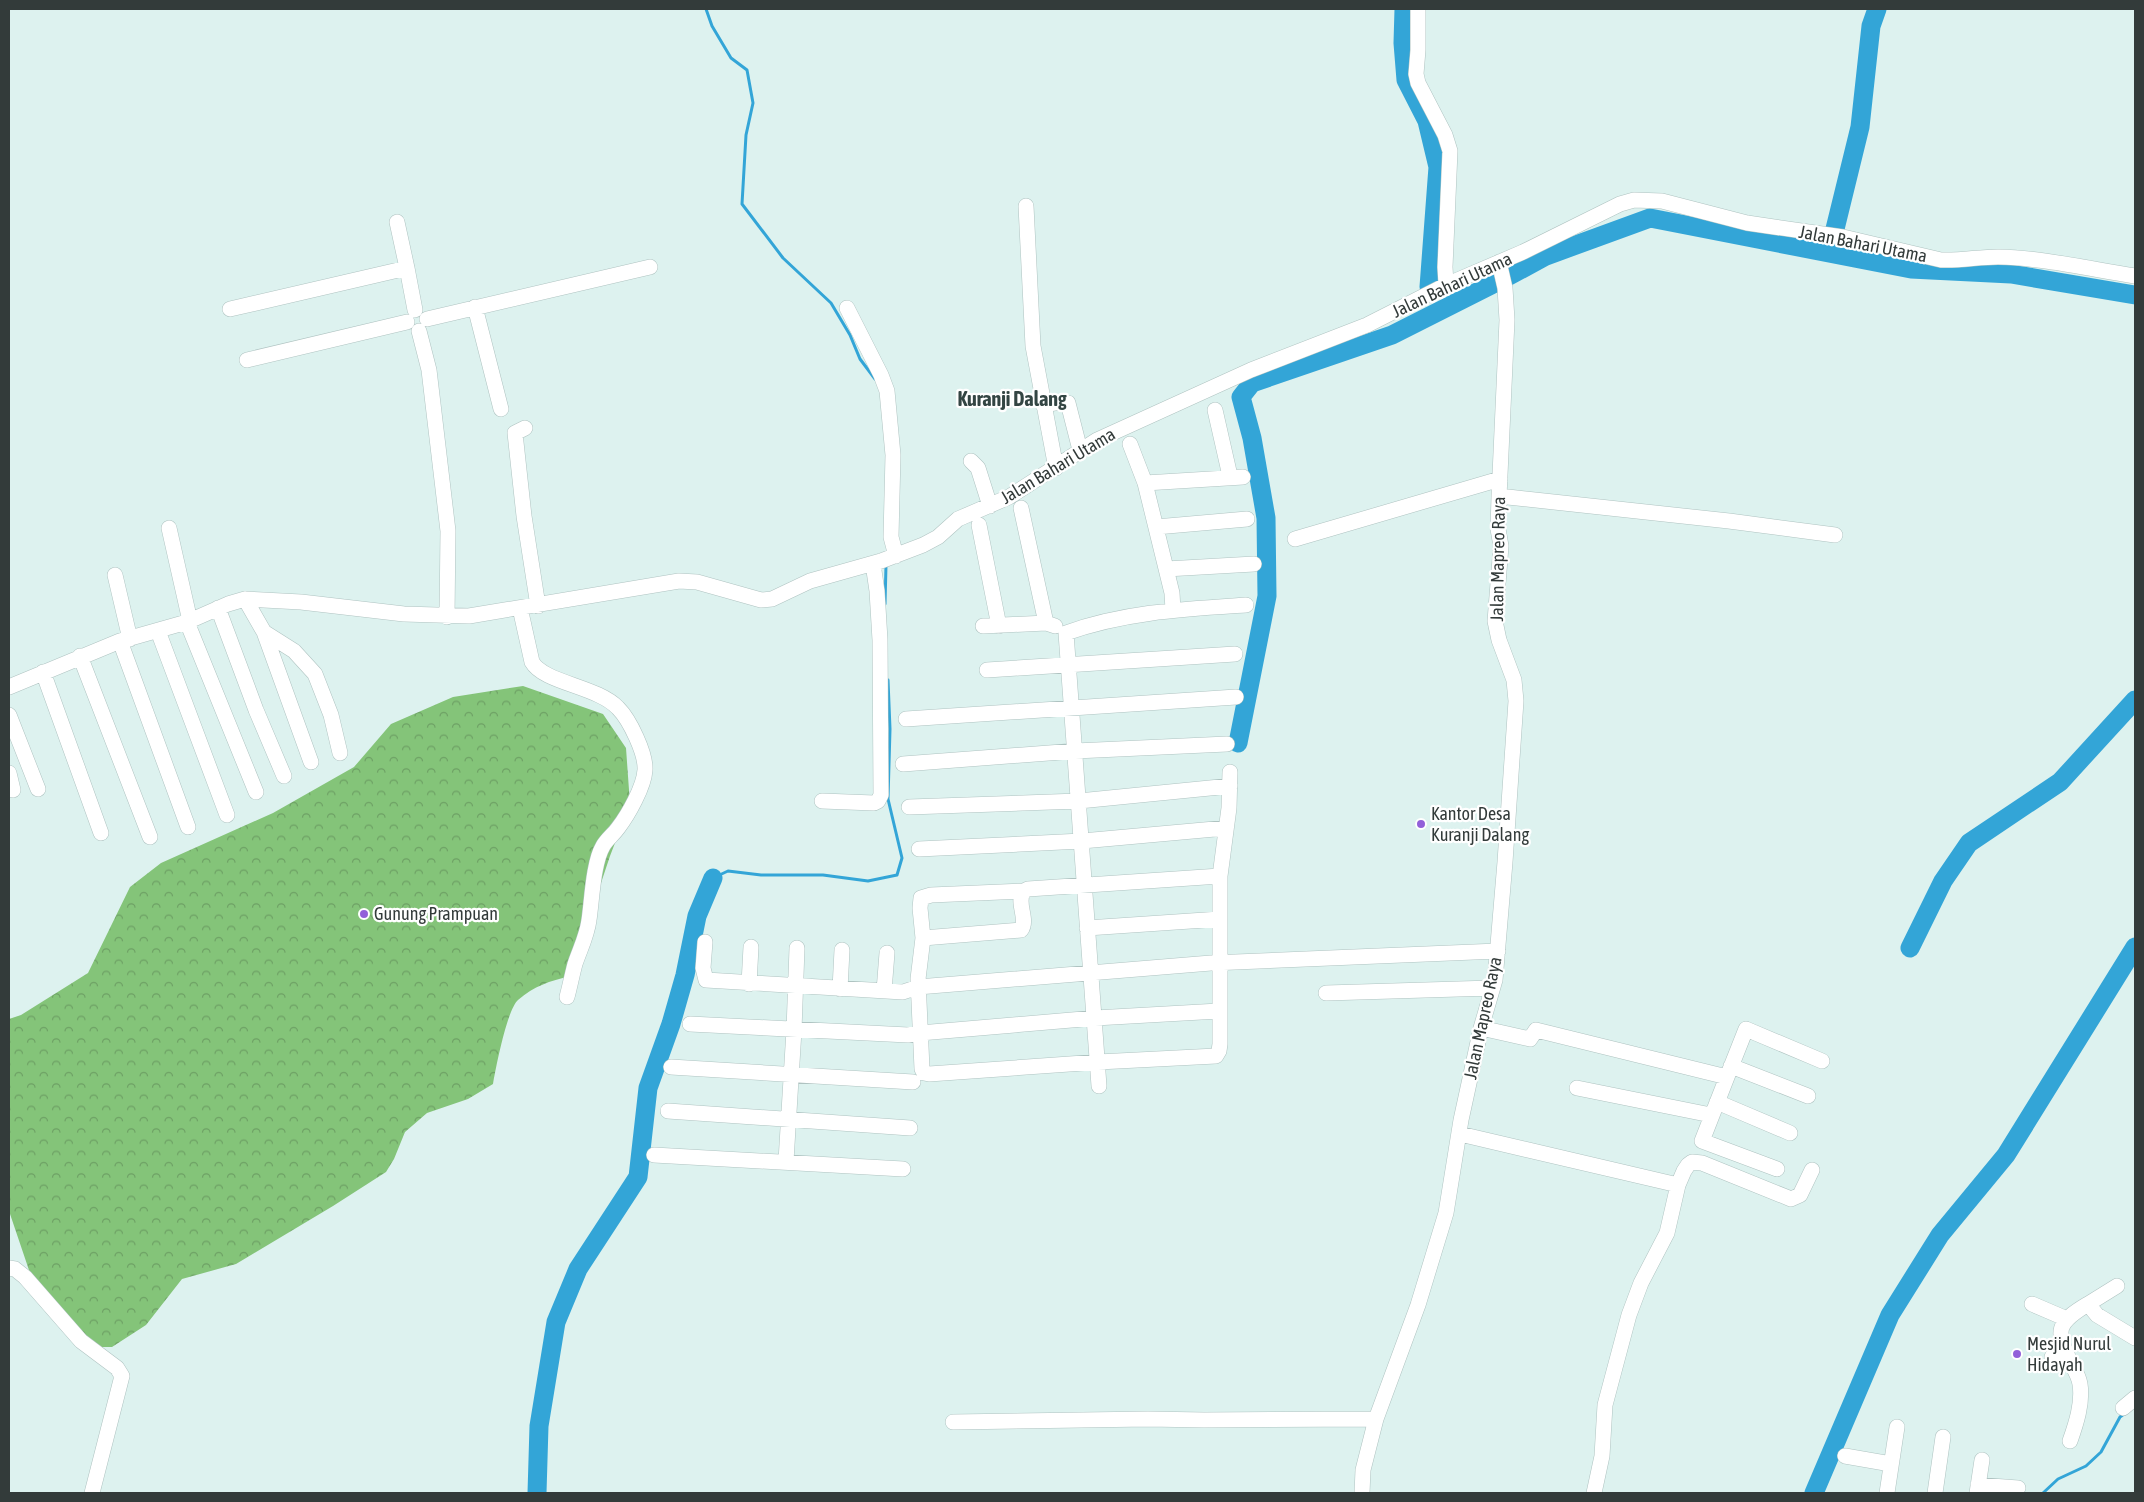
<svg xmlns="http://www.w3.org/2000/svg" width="2144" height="1502" viewBox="0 0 2144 1502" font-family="'Asap Condensed',sans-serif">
  <defs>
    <pattern id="forest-crowns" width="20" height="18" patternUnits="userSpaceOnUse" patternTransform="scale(1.25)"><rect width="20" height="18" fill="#84c479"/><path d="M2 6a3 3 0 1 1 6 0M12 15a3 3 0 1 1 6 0" fill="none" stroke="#6da064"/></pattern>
  </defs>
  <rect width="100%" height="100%" fill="#ddf2ef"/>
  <path fill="url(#forest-crowns)" d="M523,686L603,714L626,748L630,804L610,856L570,976C550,981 534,986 518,1000C507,1010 496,1067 493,1084L468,1099L427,1113L405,1132L394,1159L386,1172L333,1206L236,1264L182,1279L146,1325L112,1347H90L32,1279L9,1211V1019L21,1015L88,973L130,887L161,863L273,813L354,767L391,724L453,697Z"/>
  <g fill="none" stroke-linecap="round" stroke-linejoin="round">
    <path stroke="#33a5d7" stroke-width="3" d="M706,9L712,26L731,58L747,70L753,103L746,135L742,204L783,258L831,303L850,335L860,359L875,379
      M885,604L886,565
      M713,878L728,871L761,875H823L868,881L897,875L902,858L888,799L890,729L888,680
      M2043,1493L2058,1479L2086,1466L2101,1452L2120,1417L2124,1414"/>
    <path stroke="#33a5d7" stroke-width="19" d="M1404,9L1403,43L1406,80L1427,121L1438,167L1429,287
      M1834,233L1860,127L1871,26L1877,9
      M1509,276L1546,256L1650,218L1911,269L2011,274L2135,295
      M1238,743L1267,596L1266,518L1252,438L1241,397L1252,383L1392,335L1501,280
      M1910,948L1943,881L1969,843L2060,782L2135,700
      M537,1493L539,1426L556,1322L578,1269L638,1177L648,1088L671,1024L685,975L697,916L713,878
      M1814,1493L1890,1315L1940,1235L2006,1155L2135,947"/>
    <defs>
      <path id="minor" d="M1418,9V50L1416,74L1418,83L1445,135L1450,151L1445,267L1446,285
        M1026,206L1033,346L1056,468
        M397,222L407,268
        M475,307L501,409
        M847,308L881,375L887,391L893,455L891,537L896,556
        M230,309L407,268L415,310
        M427,319L650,267
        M419,331L429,370L448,531L447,617
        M247,360L407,322
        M1043,405L1060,402L1068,403L1080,450
        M1215,410L1230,476
        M525,428L515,433L524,516L538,606
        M1130,444L1145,483L1172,593L1173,610
        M971,461L978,468L990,506
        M1145,483L1243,477
        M1499,497H1508L1729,521L1835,535
        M1021,508L1046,623
        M979,525L999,626
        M1156,527L1247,519
        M169,528L190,621
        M1295,539L1500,479
        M1166,569L1254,564
        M115,575L130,639
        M245,599L264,632L294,651L315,674L331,715L340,753
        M218,608L256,710L284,776
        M520,608L532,662C544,683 597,686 618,708C630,720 646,754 645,770C644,787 628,815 618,828C613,835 607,839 603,846C593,863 592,900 589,920C587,936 580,949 575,964C572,975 570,986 567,997
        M187,622L256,792
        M983,626L1046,623L1055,626
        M158,631L227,815
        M264,632L311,762
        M120,641L188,827
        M80,656L150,837
        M987,670L1235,654
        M43,672L101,833
        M9,687L120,641L187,622L228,604L245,599L301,602L404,614L469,616L679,581L697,582L761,600L772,599L810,581L881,561L923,545L938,537L958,519L1009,497L1097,440L1251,370L1367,325L1446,285L1523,252L1620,204L1634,200L1662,201L1747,223L1843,237L1941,260C1960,261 1979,257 1998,257C2044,258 2090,269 2135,276
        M9,715L38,789
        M906,719L1236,697
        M903,764L1075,751L1227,744
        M9,773L13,790
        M822,801L874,803L878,801L881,795L880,640L877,591L873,564
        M909,807L1079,801L1230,786
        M919,849L1082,841L1226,828
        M1024,891L931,895L921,898L920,908L923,938L918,979L922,1069L924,1073L929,1074L1098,1062L1216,1056L1219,1051L1220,1044V876L1229,808L1230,772
        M1087,928L1220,919
        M923,938L1021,930C1029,919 1015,902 1024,891L1028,889L1220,876
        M705,942L703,968L706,980L903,992L918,987L1211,963L1498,951
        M749,984L751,947
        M840,989L842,950
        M884,991L887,953
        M1326,993L1492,988
        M690,1024L908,1035L920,1033L1095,1018L1219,1011
        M1481,1028L1530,1039L1536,1030L1727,1077L1702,1141L1777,1169
        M1731,1066L1808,1096
        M671,1067L913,1082
        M1727,1077L1746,1029L1822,1061
        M1099,1086L1066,633C1124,612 1185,609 1246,605
        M1577,1088L1711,1115
        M1717,1102L1790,1133
        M668,1111L910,1128
        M1460,1134L1678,1185
        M654,1155L903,1169
        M786,1161L794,1030L797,948
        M9,1268L15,1269L25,1277L81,1341L117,1368L122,1376L92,1493
        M2032,1304L2067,1319
        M2088,1304L2117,1286
        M2052,1357L2071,1363
        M2123,1408L2135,1398
        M953,1422L1148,1419L1204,1420L1376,1419
        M2070,1441C2076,1424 2083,1403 2080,1384C2079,1377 2075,1370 2071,1363C2055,1331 2056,1323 2088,1304L2097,1315L2135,1338
        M1845,1456L1891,1464
        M1978,1485L2018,1488
        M1362,1493L1363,1470L1376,1419L1418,1305L1446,1213L1461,1120L1481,1028L1495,980L1505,862L1516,701L1514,680L1499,640L1495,621L1501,546L1498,529L1499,497L1507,320L1505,288L1499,262
        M1594,1493L1602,1456L1605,1405L1629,1315L1641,1283L1667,1233L1678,1185L1684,1171L1688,1165L1692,1162L1702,1163L1791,1199L1800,1195L1812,1170
        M1887,1493L1897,1427
        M1935,1493L1943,1437
        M1977,1493L1982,1460"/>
    </defs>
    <use href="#minor" stroke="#afc3c1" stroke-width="16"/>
    <use href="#minor" stroke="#fff" stroke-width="15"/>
  </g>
  <g fill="#9260d9" stroke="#fff" stroke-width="2">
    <circle cx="1421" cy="824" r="5"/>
    <circle cx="364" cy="914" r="5"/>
    <circle cx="2017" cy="1354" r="5"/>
  </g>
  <g text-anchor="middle" stroke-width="4.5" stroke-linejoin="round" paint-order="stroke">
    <g font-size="18" fill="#333b3a" stroke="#fff">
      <text transform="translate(1863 244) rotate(11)" y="6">Jalan Bahari Utama</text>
      <text transform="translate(1452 285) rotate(-25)" y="6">Jalan Bahari Utama</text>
      <text transform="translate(1058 466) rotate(-31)" y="6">Jalan Bahari Utama</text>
      <text transform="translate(1498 559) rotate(-89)" y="6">Jalan Mapreo Raya</text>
      <text transform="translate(1483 1018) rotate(-78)" y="6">Jalan Mapreo Raya</text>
    </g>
    <g font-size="18" fill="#333b3a" stroke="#fff" text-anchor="start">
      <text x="1431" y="820">Kantor Desa<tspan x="1431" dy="21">Kuranji Dalang</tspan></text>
      <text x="374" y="920">Gunung Prampuan</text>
      <text x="2027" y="1350">Mesjid Nurul<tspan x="2027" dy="21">Hidayah</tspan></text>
    </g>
    <g font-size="20" font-weight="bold" fill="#334543" stroke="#fff">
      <text x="1012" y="406">Kuranji Dalang</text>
    </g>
  </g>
  <rect width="2144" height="1502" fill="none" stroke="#333b3a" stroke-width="20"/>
</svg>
